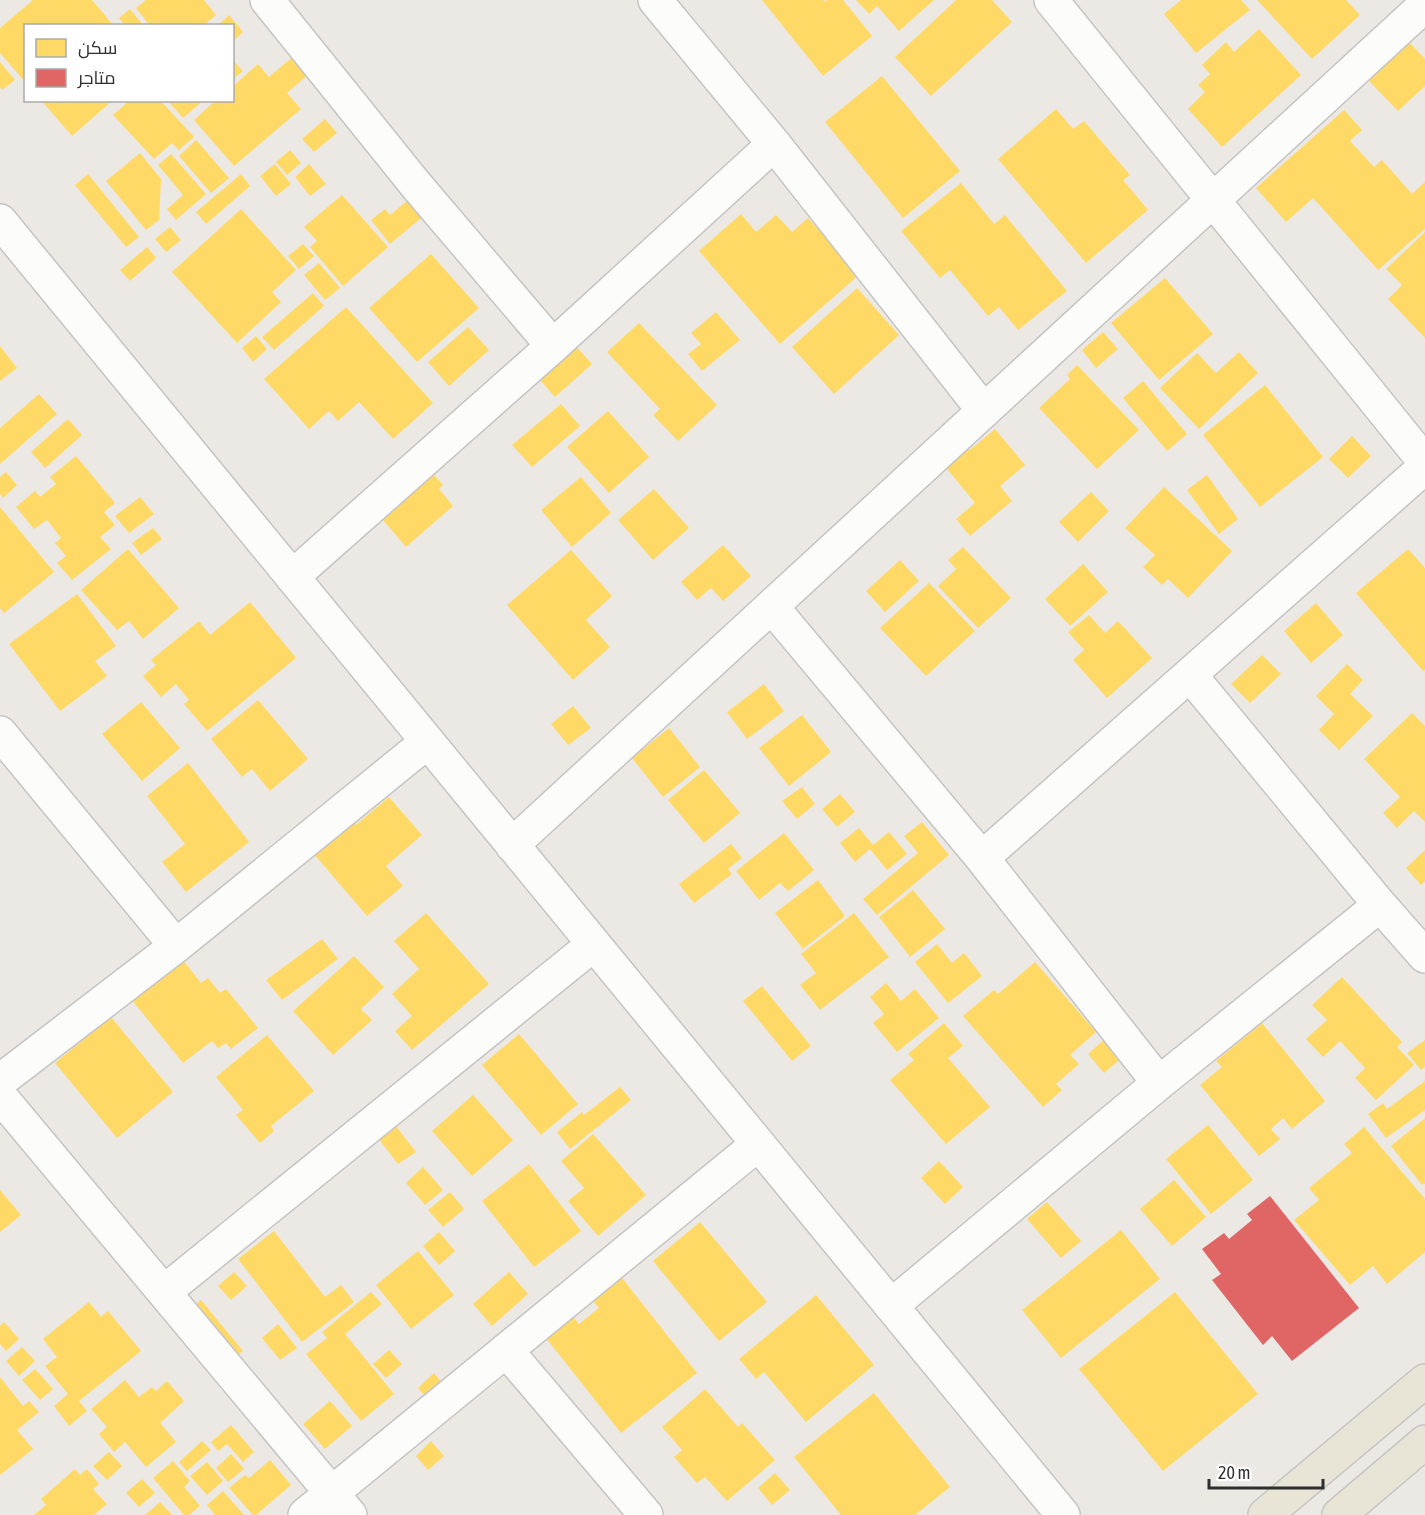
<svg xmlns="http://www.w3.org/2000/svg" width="1425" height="1515" viewBox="0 0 1425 1515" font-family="'Asap Condensed',Cairo,sans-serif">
  <rect width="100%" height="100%" fill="#ece8e4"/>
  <path fill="#ffd966" d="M33,0H92L114,26H26V83L0,53V28Z
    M146,0H204L216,15L203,26H150L136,8Z
    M762,0H823L825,2L827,0H843L872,36L823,76Z
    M856,0H934L899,31L877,6L869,14Z
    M956,0H992L1012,22L931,96L895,57Z
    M1181,0H1241L1250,10L1196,53L1164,14Z
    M1257,0H1346L1360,15L1312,59Z
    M130,9L144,26H125L119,18Z
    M229,15L243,32L232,42V26H217Z
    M1259,29L1301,75L1222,147L1188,109L1205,92L1198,85L1210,74L1202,65L1226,42L1234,52Z
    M1409,42L1425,59V86L1398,111L1369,81Z
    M296,54L311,72L287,93L301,109L234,166L194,120L216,100H232V87L258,64L269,77Z
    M232,59L243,71L232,80Z
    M0,62L15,80L2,90L0,87Z
    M882,76L960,171L903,218L825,122Z
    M41,100H113L72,136Z
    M130,100H160L194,137L179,150L172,143L154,159L113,115Z
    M167,100H204L183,118Z
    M1056,109L1073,129L1084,121L1130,175L1123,180L1148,210L1086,263L998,159Z
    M1344,110L1362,130L1350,141L1374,167L1382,160L1412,194L1425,182V229L1378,270L1313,198L1286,222L1256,188Z
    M325,119L337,133L314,152L302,139Z
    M196,140L229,178L211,193L179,156Z
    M290,150L301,163L287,175L276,162Z
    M140,153L161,179L159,220L146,230L106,181Z
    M171,154L206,194L176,220L167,209L183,195L158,165Z
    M275,164L291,184L276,196L260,176Z
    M309,164L326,184L310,196L295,177Z
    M88,174L139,237L126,247L75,185Z
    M241,174L250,186L206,224L196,212Z
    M961,183L994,224L1005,215L1067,291L1018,330L999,307L988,316L950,270L940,278L901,231Z
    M342,195L388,247L343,286L310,247L317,241L304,227Z
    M412,197L426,214L390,244L371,220L385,209L390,215Z
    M241,209L296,270L272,292L281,302L237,343L172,272Z
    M741,214L756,232L776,215L792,232L808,218L859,275L780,344L699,251Z
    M170,227L181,240L166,252L155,239Z
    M1425,232V338L1388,299L1402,285L1386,269Z
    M303,244L314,256L299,269L288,256Z
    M147,247L156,258L130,281L120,270Z
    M431,254L479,308L417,362L369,308Z
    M319,263L340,288L325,300L304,275Z
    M1165,278L1213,334L1159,380L1111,323Z
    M857,288L899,335L834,394L792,347Z
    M313,293L324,306L274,350L262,337Z
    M346,307L433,403L393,439L359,402L338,421L329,411L309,429L264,379Z
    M716,312L740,340L702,371L688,354L701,344L691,333Z
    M639,323L717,405L678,441L653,415L660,409L607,352Z
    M468,327L489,350L449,386L428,362Z
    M1103,332L1118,349L1096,368L1082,350Z
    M256,336L267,349L253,362L242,348Z
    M575,345L592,364L555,397L538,378Z
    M0,346L17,368L0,381Z
    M1239,352L1258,373L1199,429L1160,388L1197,353L1216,373Z
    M1077,365L1139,430L1097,469L1039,408L1070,379L1067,375Z
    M1143,381L1187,434L1167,451L1123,398Z
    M1265,385L1323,457L1260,507L1203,435Z
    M39,394L57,414L0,464V428Z
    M561,404L580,426L532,467L512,445Z
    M608,411L649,457L609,493L567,447Z
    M68,419L82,435L45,468L31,452Z
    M995,429L1025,465L1000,486L1012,501L970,536L956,519L975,503L943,464L966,444L970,450Z
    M1352,436L1371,456L1348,478L1329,459Z
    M76,456L115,503L104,512L115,525L100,537L111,549L72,580L57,563L66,556L55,543L61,538L47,520L34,529L16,507L35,491L40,497L56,484L50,477Z
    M6,472L17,485L3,498L0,494V477Z
    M434,475L443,485L439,489L453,506L406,547L383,520Z
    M1207,475L1238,519L1219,534L1187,490Z
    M581,477L611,513L572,547L541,510Z
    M1164,487L1232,551L1188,598L1168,579L1162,585L1143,567L1155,555L1125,528Z
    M654,489L689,528L653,560L618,520Z
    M1091,492L1109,511L1078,542L1059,522Z
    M140,497L154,514L129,533L115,516Z
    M0,507L54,572L4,613L0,608Z
    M153,528L162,539L141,555L132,543Z
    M723,545L751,576L723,601L711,588L697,600L681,582Z
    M963,547L1011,598L978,628L938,586L956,569L948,560Z
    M128,549L179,608L143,639L129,621L117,630L81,590Z
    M1408,549L1425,568V670L1423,671L1356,593Z
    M571,550L612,596L586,620L610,647L573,680L507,605Z
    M900,560L919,581L885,612L866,591Z
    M1083,564L1108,592L1070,626L1045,599Z
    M929,583L975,631L926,676L880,628Z
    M77,594L116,646L95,661L107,676L60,711L9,644Z
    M250,602L296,658L207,731L184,704L189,700L176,684L161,697L143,676L156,665L151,660L199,621L210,635Z
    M1316,603L1343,635L1311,663L1284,631Z
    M1089,615L1105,633L1118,621L1152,658L1107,698L1073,660L1084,650L1068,632Z
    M1262,655L1281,674L1250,703L1231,684Z
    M1347,664L1363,680L1350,694L1373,716L1339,750L1319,730L1334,714L1316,696Z
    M764,684L784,711L747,739L727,712Z
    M258,700L308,759L270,791L252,769L242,777L211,739Z
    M141,702L180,748L142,781L102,734Z
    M573,706L591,728L568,745L551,724Z
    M1412,713L1425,726V822L1414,811L1397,828L1383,813L1400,797L1364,759Z
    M802,715L831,752L789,786L759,748Z
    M669,728L700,767L663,797L632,758Z
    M188,763L249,842L186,892L162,862L185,844L147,796Z
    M704,770L740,813L704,843L668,800Z
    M802,787L815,804L797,819L782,801Z
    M840,794L855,812L837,827L822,809Z
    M389,797L422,835L386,866L403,886L367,916L313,853L353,821L356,825Z
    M922,822L949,855L877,915L863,899L918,853L904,836Z
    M859,828L873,845L889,832L907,854L887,870L870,849L855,862L840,843Z
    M784,833L814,870L788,891L780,883L759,900L736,871Z
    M731,844L742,858L728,869L732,874L694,903L679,884Z
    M1425,850V881L1421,885L1406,868Z
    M818,880L845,916L803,949L775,913Z
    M913,890L945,929L910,957L879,917Z
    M426,913L489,984L412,1050L395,1031L412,1016L392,994L419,969L394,941Z
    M854,913L889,957L820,1010L800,985L816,973L801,954Z
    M322,939L338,959L282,1000L266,980Z
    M937,944L952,963L964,953L982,976L948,1003L915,962Z
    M354,956L384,987L361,1009L372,1020L333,1055L293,1011Z
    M182,959L201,983L208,978L220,993L226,989L258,1028L231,1049L226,1043L218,1048L212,1041L183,1063L131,999Z
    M1035,962L1096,1032L1070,1055L1079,1064L1056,1084L1062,1090L1043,1107L963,1016L994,990L998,994Z
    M1342,977L1402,1042L1397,1047L1414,1065L1376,1100L1355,1078L1365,1068L1340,1041L1323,1057L1306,1039L1327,1020L1312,1005Z
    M886,983L901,1001L915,989L939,1018L897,1052L873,1023L884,1014L870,997Z
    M762,986L811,1046L792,1061L743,1001Z
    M111,1017L173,1092L117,1138L55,1063Z
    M944,1023L963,1046L948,1058L990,1107L946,1144L890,1080L914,1060L908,1054Z
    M1262,1023L1325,1101L1292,1129L1283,1118L1271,1129L1280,1139L1259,1156L1200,1085L1222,1067L1216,1061Z
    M519,1034L578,1104L541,1135L482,1065Z
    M267,1035L314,1091L271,1126L274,1131L260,1143L236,1115L243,1110L216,1077Z
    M1106,1038L1123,1057L1104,1073L1088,1054Z
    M1425,1040V1067L1421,1070L1407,1053Z
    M1425,1081V1110L1386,1138L1368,1114L1383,1103L1387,1109Z
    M620,1087L631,1100L570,1149L557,1132L582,1112L584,1115Z
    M473,1095L513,1140L472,1176L432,1131Z
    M1425,1118V1183L1422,1185L1391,1146Z
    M395,1125L416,1152L398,1164L378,1138Z
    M1208,1125L1253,1180L1211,1214L1166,1159Z
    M1364,1127L1425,1199V1252L1387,1284L1373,1266L1350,1285L1294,1220L1319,1200L1309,1188L1352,1153L1344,1144Z
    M593,1134L646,1195L598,1236L568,1201L584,1188L561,1161Z
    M939,1161L963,1187L945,1204L921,1178Z
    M529,1164L581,1231L534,1267L482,1201Z
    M423,1167L443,1190L425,1205L406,1183Z
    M1174,1180L1206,1217L1172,1246L1140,1209Z
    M0,1190L21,1215L0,1232Z
    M450,1192L464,1209L443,1227L428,1210Z
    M1047,1202L1081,1241L1061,1258L1027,1219Z
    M700,1222L767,1302L719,1341L653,1261Z
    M1121,1230L1160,1279L1061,1358L1022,1310Z
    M274,1231L325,1297L341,1285L354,1302L302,1342L238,1259Z
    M439,1232L455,1251L439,1265L423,1246Z
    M418,1251L454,1295L411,1329L376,1285Z
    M234,1272L247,1286L231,1300L218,1286Z
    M509,1272L528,1294L492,1326L473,1304Z
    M622,1278L697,1373L621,1433L546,1338L573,1317L579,1324L599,1308L593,1301Z
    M371,1292L382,1304L345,1334L394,1394L361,1421L306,1354L327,1338L322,1332Z
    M1175,1292L1258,1394L1163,1471L1079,1369Z
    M816,1295L874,1365L806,1422L764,1372L756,1379L739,1359Z
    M201,1300L243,1351L232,1360L190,1309Z
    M89,1302L101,1317L108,1311L141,1351L79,1401L87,1411L69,1426L54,1406L68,1394L45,1366L57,1357L43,1339Z
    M4,1322L19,1339L6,1351L0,1344V1326Z
    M278,1324L297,1348L280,1360L262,1338Z
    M22,1347L35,1361L19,1376L6,1361Z
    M389,1350L402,1364L386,1378L373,1364Z
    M35,1369L53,1389L40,1400L22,1380Z
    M434,1373L446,1388L430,1402L418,1388Z
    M0,1377L23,1406L29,1401L39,1412L17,1430L33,1449L0,1475Z
    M125,1380L139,1397L152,1387L156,1391L167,1381L184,1401L160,1423L176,1442L146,1467L125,1442L114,1452L99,1434L107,1427L91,1409Z
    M705,1389L738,1427L742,1423L775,1460L727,1501L705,1477L697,1483L674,1457L682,1450L662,1427Z
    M874,1393L950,1487L915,1515H841L794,1457Z
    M330,1401L352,1426L325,1449L303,1424Z
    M231,1425L254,1452L243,1462L227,1444L218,1451L211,1442Z
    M202,1441L211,1450L187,1471L179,1462Z
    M431,1441L444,1456L428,1470L416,1456Z
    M109,1452L122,1466L107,1480L93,1466Z
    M231,1454L244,1469L228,1482L216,1468Z
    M270,1460L291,1485L256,1515H253L229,1488L245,1475L249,1478Z
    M173,1461L190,1481L184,1487L200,1506L189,1515H184L153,1478Z
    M207,1462L223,1481L207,1495L190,1476Z
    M75,1469L80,1475L87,1469L99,1484L93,1489L107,1504L94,1515H34L46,1505L41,1499Z
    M775,1473L790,1490L772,1505L758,1488Z
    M142,1479L155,1493L139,1507L126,1493Z
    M223,1491L244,1515H215L207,1505Z
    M160,1502L172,1515H145Z"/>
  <path fill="#e06666" d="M1270,1196L1359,1308L1292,1361L1272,1336L1263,1345L1212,1280L1221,1274L1202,1249L1224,1233L1229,1239L1252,1220L1247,1214Z"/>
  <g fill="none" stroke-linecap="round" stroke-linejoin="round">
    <defs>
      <path id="minor" d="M267,0L416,185L553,346
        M655,0L774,144L984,411
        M1051,0L1425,462
        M0,221L1063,1515
        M292,577L553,346L774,144
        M772,607L982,858L1159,1083
        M1190,675L1380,905L1425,956
        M0,733L176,946
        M512,845L1425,5
        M982,858L1425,467
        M0,1081L176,946L427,742
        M0,1096L350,1515
        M164,1292L594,944
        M891,1306L1159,1083L1380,905
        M506,1350L646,1515
        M305,1515L758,1144"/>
      <path id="major" d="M1265,1515L1425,1381
        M1339,1515L1425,1442"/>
    </defs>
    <use href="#minor" stroke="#c5c4c5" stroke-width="36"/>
    <use href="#major" stroke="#c6c5c4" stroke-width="36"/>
    <use href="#minor" stroke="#fcfcfb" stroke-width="33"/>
    <use href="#major" stroke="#e8e4d6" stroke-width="33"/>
  </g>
  <rect x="24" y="24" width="210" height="78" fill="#ffffff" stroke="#ababab" stroke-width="1.5"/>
  <rect x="36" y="39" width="30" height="18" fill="#ffd966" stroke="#ababab" stroke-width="1.5"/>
  <text x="78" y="54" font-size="18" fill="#2e2e2e">سكن</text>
  <rect x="36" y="69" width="30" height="18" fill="#e06666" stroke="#ababab" stroke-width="1.5"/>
  <text x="78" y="84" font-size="18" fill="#2e2e2e">متاجر</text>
  <path d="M1209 1479v9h114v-9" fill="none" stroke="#2e2e2e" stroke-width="3"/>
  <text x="1218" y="1479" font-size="18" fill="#2e2e2e" stroke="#ffffff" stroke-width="4.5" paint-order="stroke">20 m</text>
</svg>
